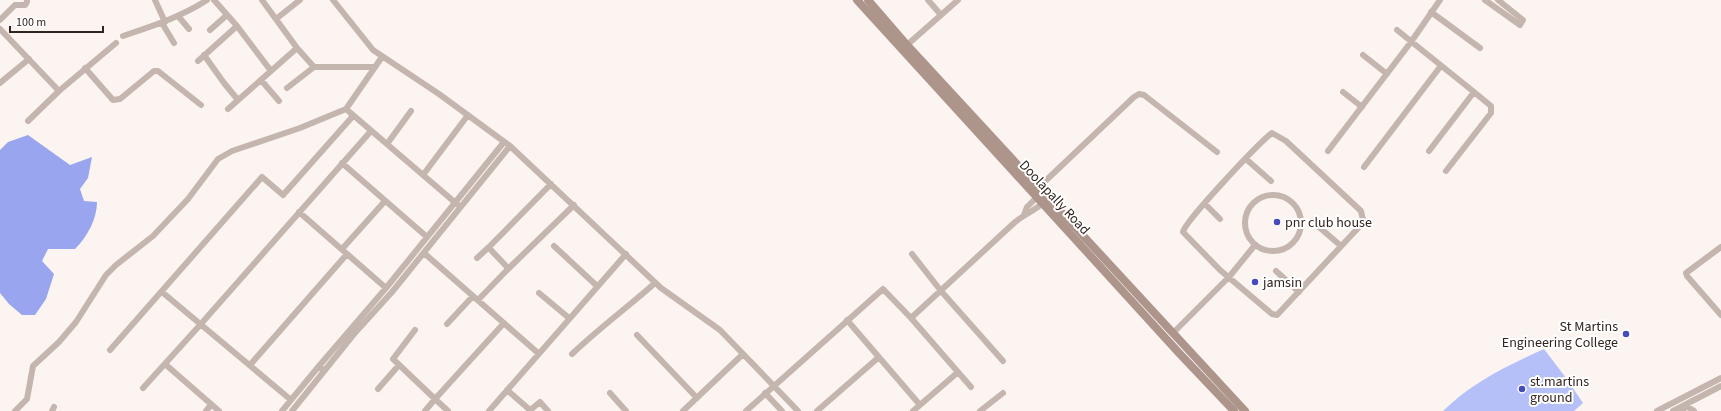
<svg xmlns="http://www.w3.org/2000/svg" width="1721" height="411" viewBox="0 0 1721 411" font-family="'Source Sans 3',sans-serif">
  <rect width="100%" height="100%" fill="#fcf4f1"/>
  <path fill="#b5c0f8" d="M1544,349L1566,378L1583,403L1574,411H1443C1471,383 1508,365 1544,349Z"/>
  <path fill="#99a6ef" d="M28,135L70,165L92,157L88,178L80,189L84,201L97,202C97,219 87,237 75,249H48L42,261L54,274L46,299L35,315H22L9,304L0,293V150L8,142Z"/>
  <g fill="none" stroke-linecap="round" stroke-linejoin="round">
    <path stroke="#c5b5af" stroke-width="6" d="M155,0L165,22
      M214,0L237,26L271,71
      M262,0L297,48L314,67H374
      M333,0L373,50L439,94L510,146L661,288L720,330L798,411
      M928,0L941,15
      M1485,0L1520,25L1523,20L1498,0
      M1431,12L1480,48
      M178,16L189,29
      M276,19L300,0
      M0,20L15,5H25L27,2V0
      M162,23L174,43
      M0,29L59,91
      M210,30L227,15
      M1397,30L1474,92
      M123,36C152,26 181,17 207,0
      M907,45L958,0
      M204,55L224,83L238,100
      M1363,55L1387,74
      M198,61L237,26
      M85,68L113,100L120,99L154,71H158L201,105
      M261,80L279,101
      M0,83L29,59
      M287,88L314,67
      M1343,92L1362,107
      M228,109L297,48
      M346,109L458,205
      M28,121L59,91L116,43
      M1272,133L1286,141L1361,211L1363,220L1359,227L1277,315L1272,314L1220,270L1183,232C1185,221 1259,143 1272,133Z
      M387,144L411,111
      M1328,151L1411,42L1440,0
      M1429,151L1474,92L1491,106V113L1446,171
      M1246,159L1271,181
      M342,163L427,237
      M1364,167L1440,67
      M423,175L468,115
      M1039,187L1134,97L1139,94L1144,95L1217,152
      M1245 223a28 28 0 1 1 56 0a28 28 0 1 1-56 0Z
      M1205,204L1220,219
      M299,212L386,288
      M1024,215L1027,207L1037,197
      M1312,221L1341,246
      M554,246L597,286
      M1721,247L1686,273L1687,276L1721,315
      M342,249L385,201
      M424,253L538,353
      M912,254L941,291L1003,361
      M477,258L489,247
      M507,270L574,205
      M1276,271L1299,292
      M162,292L291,400
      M539,293L569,318
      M478,300L507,270V267L490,249L489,247L551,184
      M911,318L1014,223C1023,215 1034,211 1043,203
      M847,320L920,405
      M447,324L473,296
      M415,330L393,359L435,399L425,411
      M1173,333L1229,277L1255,245
      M637,335L697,398
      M110,350L262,177L283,195L353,116
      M572,354C598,329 628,307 655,283
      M165,364L219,411
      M250,365L347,254
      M319,366L386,288L504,142
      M143,388L200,325L371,131
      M378,389L399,365
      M507,390L530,410
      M610,393L626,411
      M765,393L782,411
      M15,411L27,399L33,366L59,342L76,322L106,275L116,265L153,236L188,199L218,159L232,151L300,128L346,109L382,57
      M52,411L54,407
      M206,411L211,405
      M282,411L319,366L322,369
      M292,411L354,334L392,292L510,146
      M448,411L435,399L504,323
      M489,411L626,254
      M529,411L540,402L548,411
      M683,411L743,354
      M746,411L883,289L911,318L971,387
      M817,411L879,357
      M913,411L957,373
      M980,411L1003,393
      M1657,411L1721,378
      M1673,411L1721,386
      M1683,411L1685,405L1694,411"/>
    <path stroke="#ad958c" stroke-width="8" d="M857,0L1179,353L1234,411
      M868,0L907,45L1245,411"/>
  </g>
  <g fill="#454abf" stroke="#fff" stroke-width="1.5">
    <circle cx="1277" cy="222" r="4"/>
    <circle cx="1255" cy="282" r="4"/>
    <circle cx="1626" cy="334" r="4"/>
    <circle cx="1522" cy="389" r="4"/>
  </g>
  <g text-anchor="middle" stroke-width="4" stroke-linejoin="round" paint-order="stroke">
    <g font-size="14" fill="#31231e" stroke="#fff">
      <text transform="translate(1055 197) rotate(47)" y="5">Doolapally Road</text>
    </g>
    <g font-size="14" fill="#31231e" stroke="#fff" text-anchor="start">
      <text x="1285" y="227">pnr club house</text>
      <text x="1263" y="287">jamsin</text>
      <text x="1618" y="331" text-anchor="end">St Martins<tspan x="1618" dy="16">Engineering College</tspan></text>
      <text x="1530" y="386">st.martins<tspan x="1530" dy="16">ground</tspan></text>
    </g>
  </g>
  <path d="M10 26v6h93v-6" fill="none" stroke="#31231e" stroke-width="2"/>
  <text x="16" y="26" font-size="12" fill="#31231e" stroke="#ffffff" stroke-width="3" paint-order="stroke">100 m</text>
</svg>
